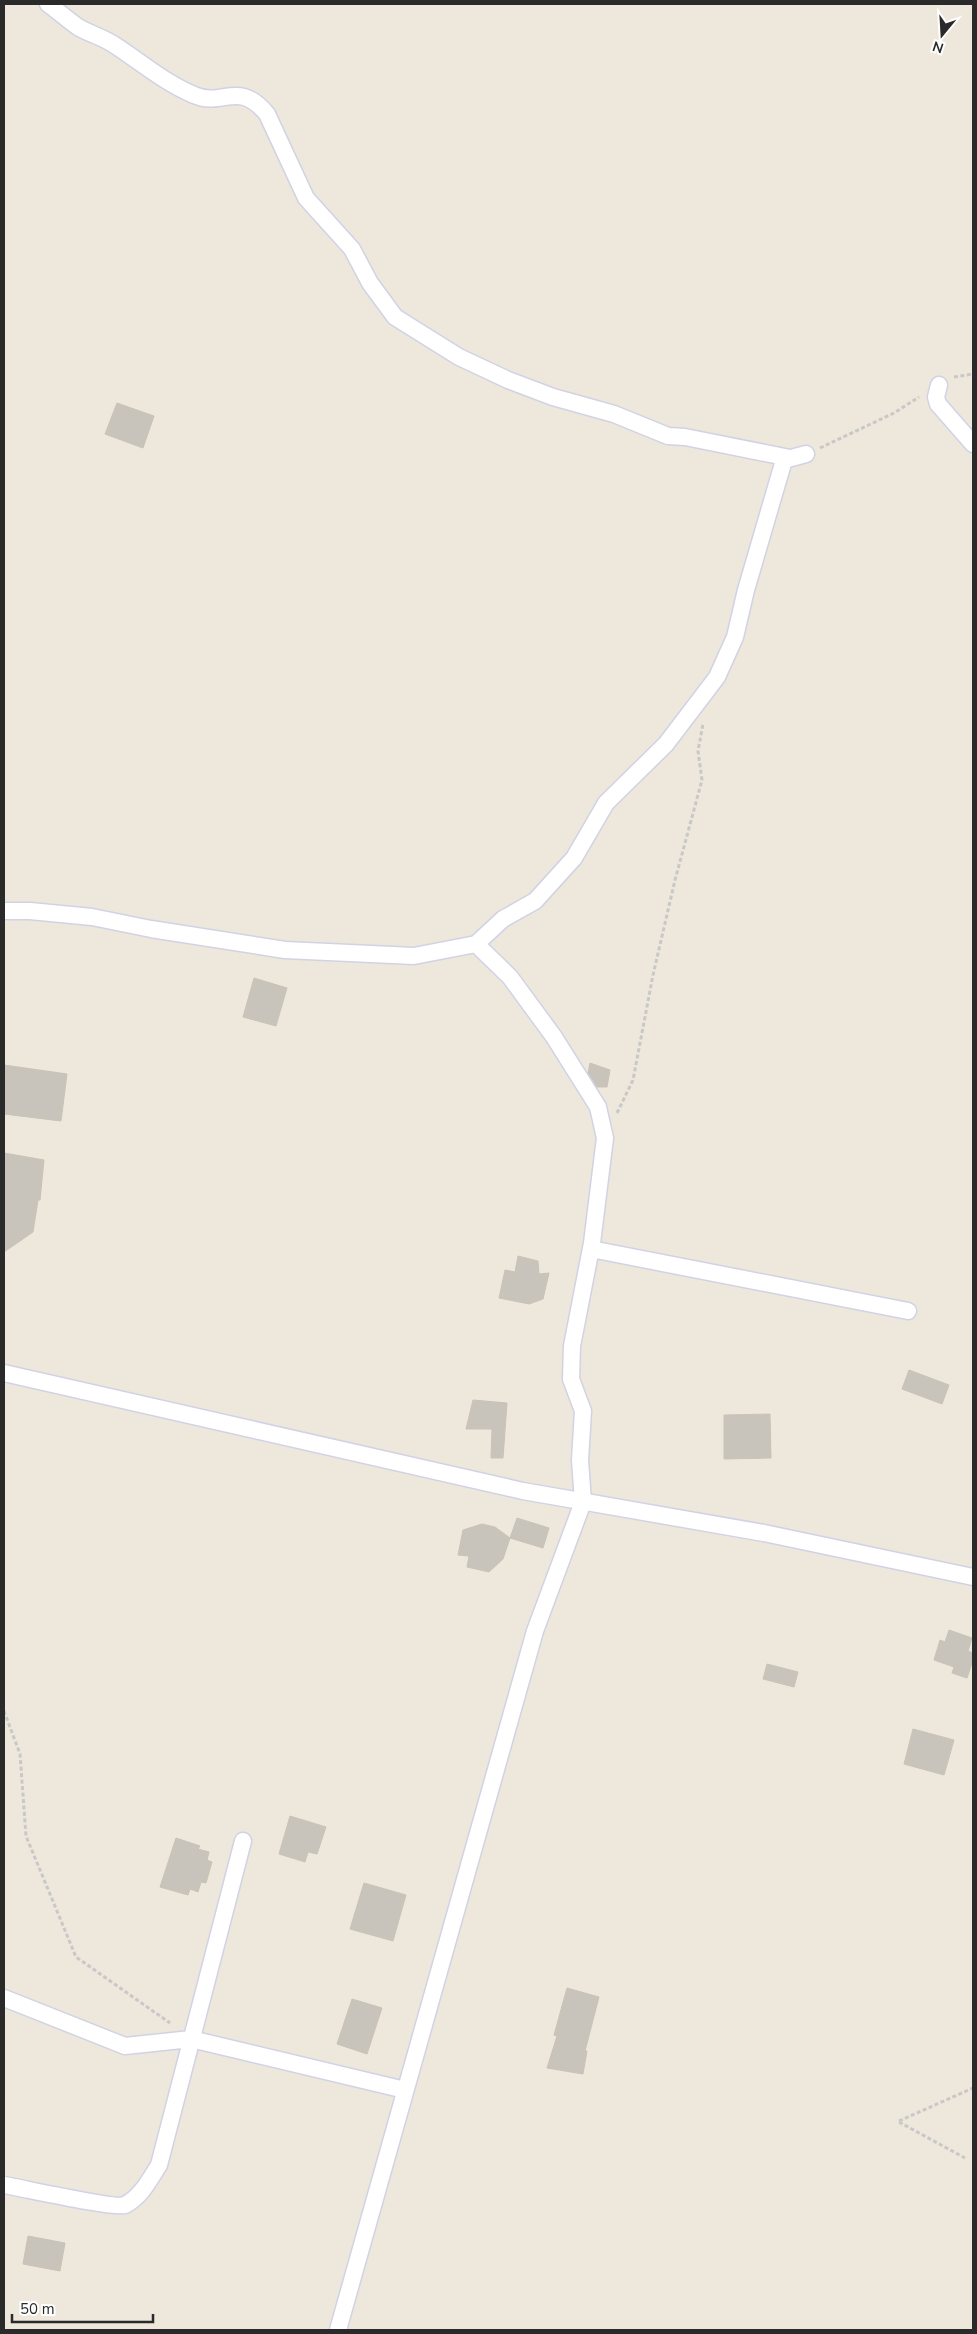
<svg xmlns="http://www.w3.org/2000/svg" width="977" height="2334" viewBox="0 0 977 2334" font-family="'Nunito Sans',sans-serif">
  <rect width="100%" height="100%" fill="#eee7db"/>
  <path fill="#c9c4bb" stroke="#c9c3b5" d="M117,403L154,416L143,448L105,434Z
    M254,978L287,988L276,1026L243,1017Z
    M590,1063L610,1070L607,1087H597L588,1073Z
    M4,1065L67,1074L61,1121L4,1114Z
    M4,1153L44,1160L40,1200H38L33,1232L4,1252Z
    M518,1256L538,1261L539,1274L549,1273L543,1299L529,1304L499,1298L505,1270L515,1272Z
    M909,1370L949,1385L942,1404L902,1389Z
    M473,1400L507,1403L503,1458H491L492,1429H466Z
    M770,1414L771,1458L724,1459V1415Z
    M517,1518L549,1528L543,1548L510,1538Z
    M482,1524L495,1527L510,1538L503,1559L489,1572L467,1567L469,1556L458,1555L463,1530Z
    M949,1630L972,1638L968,1651L973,1653V1660L967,1678L952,1673L954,1667L934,1660L940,1640L945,1642Z
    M767,1664L798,1672L794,1687L763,1679Z
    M913,1729L954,1740L944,1775L904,1764Z
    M290,1816L326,1827L317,1854L308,1852L305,1862L279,1854Z
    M176,1838L200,1846L198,1849L209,1852L207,1860L212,1862L206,1883L201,1882L198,1892L190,1889L188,1895L160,1887Z
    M364,1883L406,1895L393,1941L350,1929Z
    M567,1988L599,1997L585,2051H587L583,2074L547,2068L557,2036L554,2035Z
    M352,1999L382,2008L367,2054L337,2044Z
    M28,2236L65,2243L60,2271L23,2264Z"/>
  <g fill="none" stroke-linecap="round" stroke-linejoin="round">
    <defs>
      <path id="street" d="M48,4C58,11 68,20 78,27C90,34 105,38 116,46C142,63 165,83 194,95C223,108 238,79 267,114L306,198L352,249L370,283L395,317L459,357L508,380L553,397L614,414L668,436L685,437L790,458
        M939,385L936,397L938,404L973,444
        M4,911H30L92,917L151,929L285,950L414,956L476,944L503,919L535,901L574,858L606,803L666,744L717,677L735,637L746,590L784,460L806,454
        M591,1249L908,1311
        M4,1373L523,1491L764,1533L973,1577
        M4,1998L125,2046L191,2039L405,2090
        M4,2185C22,2188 115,2209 125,2205C141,2197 150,2179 159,2165L243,1841
        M338,2330L535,1631L583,1502L580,1460L583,1411L571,1379L572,1346L592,1243L605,1138L598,1107L554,1037L510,977L476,944"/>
    </defs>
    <use href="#street" stroke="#d1d3e4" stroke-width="19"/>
    <path stroke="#c8c8c8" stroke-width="3" stroke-dasharray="4 2.5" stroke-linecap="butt" d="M954,377L973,374
      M820,448L894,413L919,397
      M617,1113L633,1080L653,975L675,880L702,780L698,751L703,724
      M4,1711L20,1754L26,1836L76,1957L170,2023
      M899,2121L973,2088
      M899,2122L965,2158"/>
    <use href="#street" stroke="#fff" stroke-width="16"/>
  </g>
  <rect width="977" height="2334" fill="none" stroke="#2a2a2a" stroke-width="10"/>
  <g transform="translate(942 35) rotate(198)" stroke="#ffffff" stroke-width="4" paint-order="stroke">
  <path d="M0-4L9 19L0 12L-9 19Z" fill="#2a2a2a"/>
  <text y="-8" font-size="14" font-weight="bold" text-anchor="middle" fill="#2a2a2a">N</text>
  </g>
  <path d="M12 2314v8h141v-8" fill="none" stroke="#2a2a2a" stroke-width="2.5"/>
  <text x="20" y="2314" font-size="15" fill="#2a2a2a" stroke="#ffffff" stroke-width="4" paint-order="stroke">50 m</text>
</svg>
